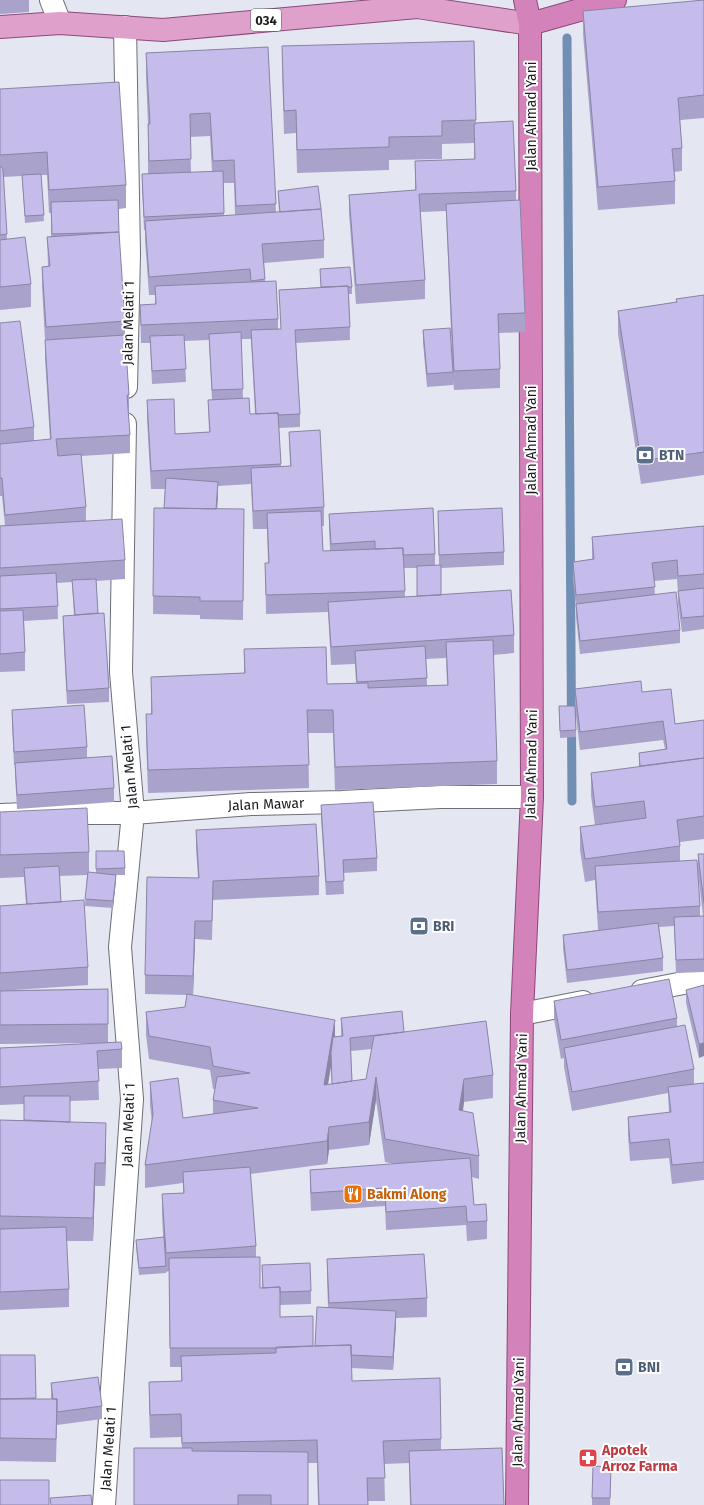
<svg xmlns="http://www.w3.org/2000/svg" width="704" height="1505" viewBox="0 0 704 1505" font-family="'Fira Sans',sans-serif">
  <rect width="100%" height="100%" fill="#e4e7f2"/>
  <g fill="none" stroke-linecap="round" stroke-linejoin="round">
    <path stroke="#718eb5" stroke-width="9" d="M567,38L572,801"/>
    <defs>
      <path id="minor" d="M51,0L60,23
        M125,27L129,254L126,387
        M0,815L53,813H133L251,804L342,802L440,797H532
        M642,991L704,979
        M522,1014L583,1002
        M104,1505L132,1099L120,947L133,813L121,672L125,424"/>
      <path id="primary" d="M0,27L60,23L163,30L417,7L530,24"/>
      <path id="trunk" d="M530,24L615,0
        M517,1505L522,1014L532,797L530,24L525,0"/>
    </defs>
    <use href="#minor" stroke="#6c6f78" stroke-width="24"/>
    <use href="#primary" stroke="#8c4978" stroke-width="24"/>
    <use href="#trunk" stroke="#8c4978" stroke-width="24"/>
    <use href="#minor" stroke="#fff" stroke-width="22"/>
    <use href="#primary" stroke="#dfa1cb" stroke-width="22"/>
    <use href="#trunk" stroke="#d482ba" stroke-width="22"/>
  </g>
  <path fill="#a9a2cb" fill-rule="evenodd" d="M0,0H29V12L0,14Z
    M704,0V118L680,120L682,148V171L674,172L675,181V204L598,210L583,34V11Z
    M474,41L476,123L516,191V200L525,313V332L498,333L500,369V388L454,390L453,381V385L427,387L423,343V330L452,355L446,211L420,212L425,280V299L356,304L349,213V195L415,190V161L474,159V143L442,144V159L389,160V170L297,173L296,133L284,134L282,69V46Z
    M268,47L276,212H279L278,191L324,240V258L264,263L265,281L278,319V329H281L279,290L321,287L320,269L352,287V294H349L350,340L296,343L300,414V427L279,428L281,467L290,466L289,432L324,507V526H322L323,551H330L329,528V514L435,554V566L439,565L438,511L504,552V565L441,568V595L514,635V653L493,655L497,761V784L335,790L333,733H308L309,788L148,793L146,737V714H151V677L244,673V649L327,684L356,683L355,664L331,665L328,612L266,614L265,563H268L267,529H253L251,484L218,486L217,509H244L243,620L200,619V615L153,614L154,508H164L165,489H151L147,419V400L175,434L209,432L208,400H212L209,340L184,341L186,382L152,384L150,343H141L140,305L155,304V295H149L145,240V230H144L142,187V174H148V124L146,76V53ZM210,136L212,172H191L190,137ZM223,183H234L235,215L224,216ZM241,339H251L255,414H250L243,398ZM404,568H417V596L405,597ZM446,658L447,685L427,686L426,659Z
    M0,89L126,185V208L119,209V240L125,321V335L129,395V414H128L130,435V453L81,456L86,507V521L125,560V579L96,581L98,613L109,688V702L67,704L63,629V616L74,615L72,582L57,583L58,619L24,621L25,652V671L0,672V526L5,525L2,496H0V323L34,427V441L50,440L45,358V340L42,286V267L48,266L47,237H51V213H49L47,175H41L44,221L25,223L22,176L3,177L7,239L31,284V307L0,310Z
    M704,295V475L641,484L618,334V311L676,302V299Z
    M704,526V629L682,632L678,604V593L677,579L654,581L655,595L680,630V643L580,654L576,617V607L573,580V562L592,559V537Z
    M575,689L642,692L675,724L704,720V839L680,842V861L700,906V916H703L698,873V854H704V972L676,973L674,926L659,927L663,958V971L567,983L563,948V935L598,930L595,880L585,882L580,850V827L595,825L591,796V773L639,767V753L665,749L663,740L580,750L575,708Z
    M559,706L576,730V737L560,738Z
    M12,710L87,747V757L114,788V802L17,809L15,776V765H14L12,723Z
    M321,805L377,858V871L343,873L344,894L326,895L321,818Z
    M0,812L89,852V873H96V851L125,868V875H116L113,908L85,906L87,875L59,876L61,902L88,967V985L14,990L108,989V1042L122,1049V1068L98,1069L99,1100L70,1101V1122L106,1146L105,1186H95L93,1241H66L69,1289V1307L0,1310V1120H24V1104L0,1105V1048L96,1043L0,1044V906L26,904L24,877L0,878Z
    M196,830L319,876V895L213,900L212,940L195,939L193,995H190L335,1037L341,1036V1018L404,1032L493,1075V1098L464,1102L463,1111L479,1156V1179L472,1177L474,1205L487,1221V1239L467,1241L466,1225L386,1230L385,1206L311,1211L310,1188V1170L395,1164L385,1162L376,1100L369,1145L329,1150L327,1164L250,1174L256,1246V1257L260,1288H262V1265L311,1291V1304L280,1305V1317L313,1346H315L328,1308L327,1278V1259L427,1298V1317L396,1318L393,1370L351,1368L352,1381L441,1439V1450L504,1505H410L409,1463L384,1464L385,1501H368V1505H318L317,1463H308V1505H134L182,1448L181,1437L150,1438L149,1405V1382L181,1381V1367H170L169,1271L166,1272V1273L139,1275L136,1247V1240L163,1237L162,1213V1194L183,1193V1183L145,1188V1165L152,1123L150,1105V1082L183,1118L213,1114V1100L215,1089H213L210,1070L149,1059L146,1035V1012L185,1007L187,995L145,994V975L198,878L196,848ZM372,1049L366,1079L352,1081L351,1051ZM331,1066L332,1084H328Z
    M704,985L699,1058L686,1003V990Z
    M554,1001L677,1018V1026L694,1069V1084L704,1083V1180L672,1184L669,1158L630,1161L628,1135V1117L669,1113L668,1093L572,1111L564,1067V1058L561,1059L554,1019Z
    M0,1355H35L36,1399H51V1383L102,1406V1419L57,1425L56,1462L0,1461Z
    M611,1467L610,1505H592V1498Z"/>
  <path fill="#8a84a5" d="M218,482V495L216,526V513Z
    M116,875V881L113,908V901Z
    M195,921V939L193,995V976Z
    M335,1020V1043L331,1052V1066L324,1108V1085Z
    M704,1043V1056L699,1058V1044Z
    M376,1077V1100L369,1145V1122Z
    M464,1079V1102L459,1133V1110Z
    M106,1123V1146L105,1186V1163Z
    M329,1127V1150L327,1164V1141Z
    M95,1163V1186L93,1241V1218Z
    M396,1311V1324L393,1370V1357Z"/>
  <path fill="#c5bcec" stroke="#8a84a5" d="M704,0V95L678,98L682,148L672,149L675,181L598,187L583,11Z
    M474,41L476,120L442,121V136L389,137V147L297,150L296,110L284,111L282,46Z
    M268,47L276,204L236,206L234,160L213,161L210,113L190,114L191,159L149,161L148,124H150L146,53Z
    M119,82L126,185L49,190L47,152L0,155V89Z
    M513,121L516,191L419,194L425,280L356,285L349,195L416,190L415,161L475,159L474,124H476V123Z
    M0,166L3,169L7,234L0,235Z
    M223,171L224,213L144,217L142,174Z
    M41,174L44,215L25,216L22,175Z
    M318,186L321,209L280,212L278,191Z
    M118,200L119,232L52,234L51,202Z
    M520,200L525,313L498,314L500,369L454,371L446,204Z
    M321,209L324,240L262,244L265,279L251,281L250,269L149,277L145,221Z
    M119,232L125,321L46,327L42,267L50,266L47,237Z
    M25,237L31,284L0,287V240Z
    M350,267L352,287H348V286L321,287L320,269Z
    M276,281L278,319L141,325L140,305L156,304L155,286Z
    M348,286L350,327L295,330L300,414L278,415V413L256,414L251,330L281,329L279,290Z
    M704,295V452L641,461L618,311L677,302L676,299Z
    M20,321L34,427L0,431V323Z
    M450,328L453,372L427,374L423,330Z
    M241,332L243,389L212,390L209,334Z
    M125,335L129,395H127L130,435L56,439L58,456L81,454L86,507L5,515L2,478H0V444L51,439L45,340Z
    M184,335L186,369L152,371L150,336Z
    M249,398L250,414L278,413L281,464L151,471L147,400L174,399L175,434L210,432L208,400Z
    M320,430L324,507L253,511L251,468L291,466L289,432Z
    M166,478L218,482L216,509L164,508Z
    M154,508L244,509L243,601H200V597L153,596Z
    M433,508L435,554L403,555V548L375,549V541L331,544L329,514Z
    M502,508L504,552L439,555L438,511Z
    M321,511L323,551L403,548L405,591L266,595L265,563H269L267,513Z
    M122,519L125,560L0,568V526Z
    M704,526V574L678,576L677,560L652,563L655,587L576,595L573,562L594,559L592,537Z
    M441,565V595L417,596V566Z
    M56,573L58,606L0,609V576Z
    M96,579L98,613L75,615L72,580Z
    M704,588V616L682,618L678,591Z
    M511,590L514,635L331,647L328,602Z
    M676,592L680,630L580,641L576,604Z
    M23,610L25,652L0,654V611Z
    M104,613L109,688L67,691L63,616Z
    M493,640L497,761L335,767L333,710H307L309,765L148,770L146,714H152L151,677L245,673L244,649L326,647L327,684L368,683V688L448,685L446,642Z
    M425,646L427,678L357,682L355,651Z
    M641,681L642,692L671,689L675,724L704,720V758L640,766L639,753L667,749L663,721L580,732L575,689Z
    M84,705L87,747L14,752L12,710Z
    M559,706H575L576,730L560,731Z
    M112,756L114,788L17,795L15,763Z
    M704,758V816L677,820L680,846L585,859L580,827L646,818L644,801L595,807L591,773Z
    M373,802L377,858L343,860L344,881L326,882L321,805Z
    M87,808L89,852L0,855V812Z
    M316,824L319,876L213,881L212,921H195L193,976L145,975L147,877L199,878L196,830Z
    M96,851H124L125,868L96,869Z
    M698,854H704V903Z
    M697,860L700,906L598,912L595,866Z
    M59,866L61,902L27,904L24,868Z
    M88,872L116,875L113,901L85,899Z
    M84,900L88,967L0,973V906Z
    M704,916V959L676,960L674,917Z
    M658,923L663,958L567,970L563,935Z
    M669,979L677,1018L561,1040L554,1001Z
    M704,985V1043L699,1044L686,990Z
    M108,989V1024L0,1025V991Z
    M187,994L335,1020L324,1085L366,1079L374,1036L486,1021L493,1075L464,1079L459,1110L473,1113L479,1156L385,1139L376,1077L369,1122L329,1127L327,1141L145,1165L153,1114L150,1082L178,1078L183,1118L258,1108L213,1100L217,1077L250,1073L213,1066L210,1047L149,1036L146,1012L185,1007Z
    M402,1011L404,1032L350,1038L352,1081L332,1084L331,1052L333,1037L343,1036L341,1018Z
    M685,1025L694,1069L572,1092L564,1048Z
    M121,1042L122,1049L97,1051L99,1081L0,1087V1048Z
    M704,1083V1162L672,1165L669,1139L630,1143L628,1117L671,1112L668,1087Z
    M24,1096H70V1122L24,1120Z
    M0,1120L106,1123L105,1163H95L93,1218L0,1216Z
    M470,1158L474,1205L486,1204L487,1221L467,1222L466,1206L386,1212L385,1188L311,1193L310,1170Z
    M250,1167L256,1246L166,1253L162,1194L184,1193L183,1172Z
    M66,1227L69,1289L0,1292V1229Z
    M164,1237L166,1266L139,1268L136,1240Z
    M424,1254L427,1298L329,1303L327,1259Z
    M260,1257V1288L280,1287V1317L313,1316V1346L276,1348H170L169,1258Z
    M310,1263L311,1291L280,1292V1287L263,1288L262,1265Z
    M317,1307L396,1311L393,1357L351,1355V1345L315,1346Z
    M351,1345L352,1381L440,1378L441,1439L383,1441L385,1478H367L368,1505H319L317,1440L182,1443L181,1414L150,1415L149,1382L182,1381L181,1356L276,1353V1347Z
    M0,1355H35L36,1398L0,1399Z
    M98,1377L102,1406L57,1412V1399H53L51,1383Z
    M0,1399H57L56,1439L0,1438Z
    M134,1448H192V1451L308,1452V1505H271V1495H238V1505H134Z
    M502,1448L504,1505H411L409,1451Z
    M593,1466L611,1467L610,1498H592Z
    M0,1480H49V1505H0Z
    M91,1495L92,1505H51L50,1498Z"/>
  <defs>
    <symbol id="bank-square" viewBox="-11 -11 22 22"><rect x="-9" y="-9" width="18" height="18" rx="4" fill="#5c6f8a" stroke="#fff"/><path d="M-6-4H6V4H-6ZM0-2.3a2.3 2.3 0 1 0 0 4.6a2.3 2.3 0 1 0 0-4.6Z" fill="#fff"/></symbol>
    <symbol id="restaurant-square" viewBox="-11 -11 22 22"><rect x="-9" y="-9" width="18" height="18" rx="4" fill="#e8710a" stroke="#fff"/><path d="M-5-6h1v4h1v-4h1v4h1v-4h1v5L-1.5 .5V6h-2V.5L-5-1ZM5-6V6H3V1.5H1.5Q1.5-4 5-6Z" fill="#fff"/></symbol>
    <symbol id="pharmacy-square" viewBox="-11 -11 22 22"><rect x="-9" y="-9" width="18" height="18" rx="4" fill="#e0444e" stroke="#fff"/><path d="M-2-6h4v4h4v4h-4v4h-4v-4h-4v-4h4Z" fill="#fff"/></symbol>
  </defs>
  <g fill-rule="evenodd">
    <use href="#bank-square" x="634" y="444" width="22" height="22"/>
    <use href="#bank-square" x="408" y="915" width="22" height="22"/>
    <use href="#restaurant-square" x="342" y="1183" width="22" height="22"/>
    <use href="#bank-square" x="613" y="1356" width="22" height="22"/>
    <use href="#pharmacy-square" x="577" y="1447" width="22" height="22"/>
  </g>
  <g text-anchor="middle" stroke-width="4" stroke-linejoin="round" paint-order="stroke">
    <rect fill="#fff" stroke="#5f5f62" stroke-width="1" x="251" y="9" width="30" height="22" rx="3"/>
    <g font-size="13" font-weight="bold" fill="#1a1b1e">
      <text x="266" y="25">034</text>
    </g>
    <g font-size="14" fill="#1a1b1e" stroke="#fff">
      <text transform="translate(531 116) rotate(-90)" y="5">Jalan Ahmad Yani</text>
      <text transform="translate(128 323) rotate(-89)" y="5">Jalan Melati 1</text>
      <text transform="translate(531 440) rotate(-90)" y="5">Jalan Ahmad Yani</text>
      <text transform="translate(531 764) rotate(-89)" y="5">Jalan Ahmad Yani</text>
      <text transform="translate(129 767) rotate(-95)" y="5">Jalan Melati 1</text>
      <text transform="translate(266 804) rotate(-2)" y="5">Jalan Mawar</text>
      <text transform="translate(521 1088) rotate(-89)" y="5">Jalan Ahmad Yani</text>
      <text transform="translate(128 1125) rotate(-88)" y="5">Jalan Melati 1</text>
      <text transform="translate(518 1412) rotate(-89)" y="5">Jalan Ahmad Yani</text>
      <text transform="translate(108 1449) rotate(-86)" y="5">Jalan Melati 1</text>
    </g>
    <g font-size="14" font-weight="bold" fill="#4e5e75" stroke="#fff" text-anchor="start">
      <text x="659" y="460">BTN</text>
      <text x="433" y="931">BRI</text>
      <text x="638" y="1372">BNI</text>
    </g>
    <g font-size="14" font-weight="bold" fill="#c56008" stroke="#fff" text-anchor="start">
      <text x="367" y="1199">Bakmi Along</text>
    </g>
    <g font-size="14" font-weight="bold" fill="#be3a42" stroke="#fff" text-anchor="start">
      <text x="602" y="1455">Apotek<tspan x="602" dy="16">Arroz Farma</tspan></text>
    </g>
  </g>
</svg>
